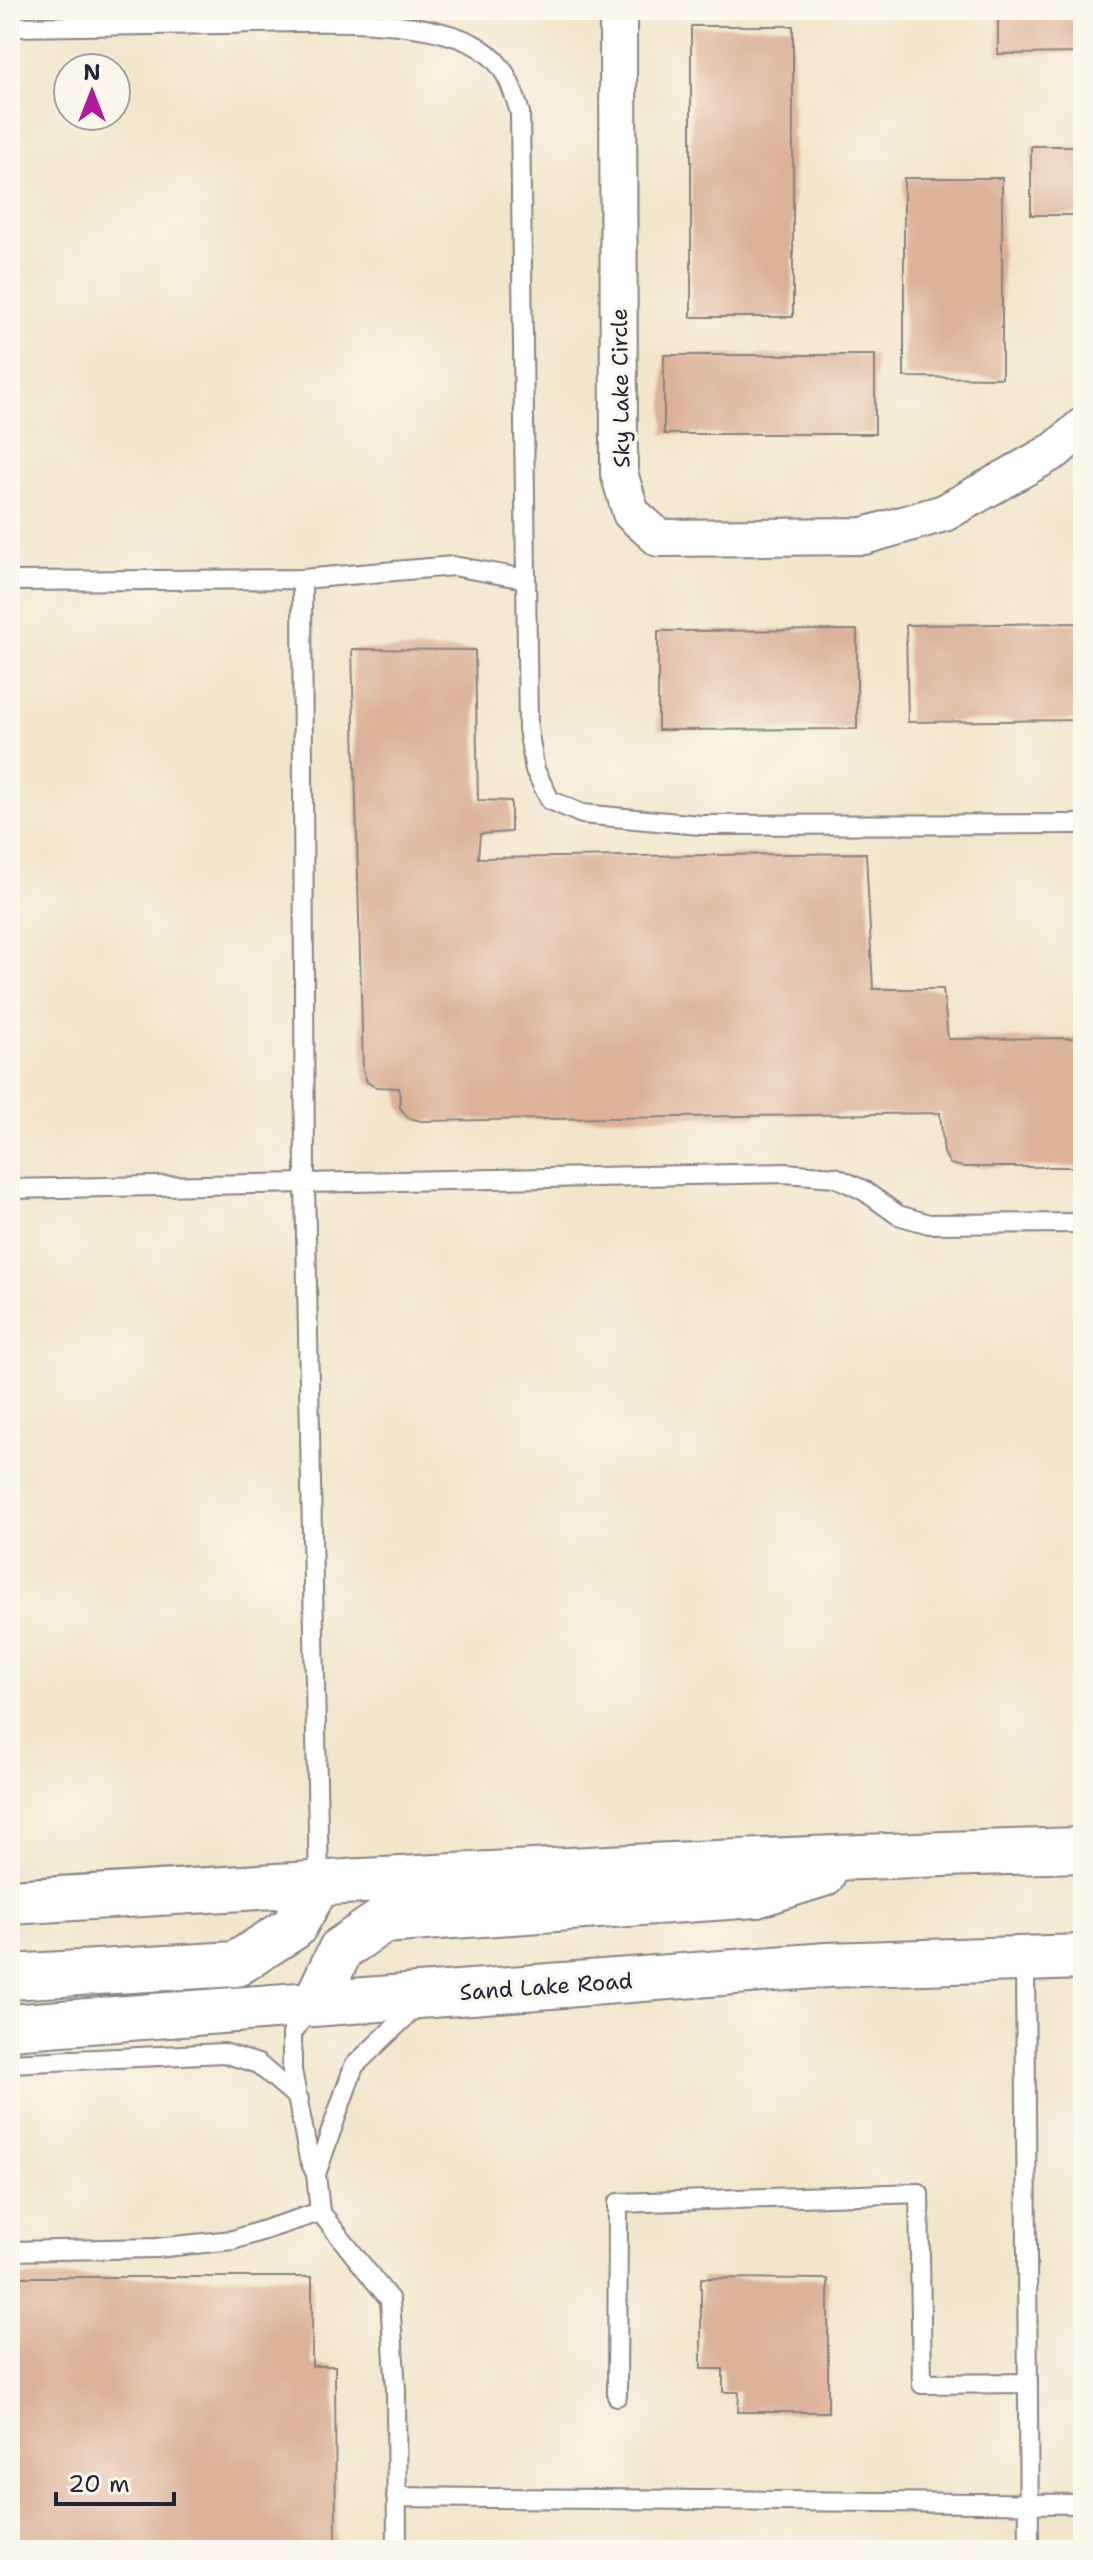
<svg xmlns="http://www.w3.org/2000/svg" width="1093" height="2560" viewBox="0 0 1093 2560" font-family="'Shantell Sans',sans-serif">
  <rect width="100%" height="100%" fill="#fbf7ec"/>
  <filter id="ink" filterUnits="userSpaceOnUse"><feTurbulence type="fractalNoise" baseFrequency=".0125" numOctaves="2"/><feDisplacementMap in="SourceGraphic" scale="16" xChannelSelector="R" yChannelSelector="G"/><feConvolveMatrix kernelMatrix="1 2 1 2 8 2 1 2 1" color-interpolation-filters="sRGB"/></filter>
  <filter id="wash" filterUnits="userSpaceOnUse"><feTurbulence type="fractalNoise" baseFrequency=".006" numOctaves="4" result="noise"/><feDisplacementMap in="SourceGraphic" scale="32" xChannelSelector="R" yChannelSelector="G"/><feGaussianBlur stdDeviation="1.8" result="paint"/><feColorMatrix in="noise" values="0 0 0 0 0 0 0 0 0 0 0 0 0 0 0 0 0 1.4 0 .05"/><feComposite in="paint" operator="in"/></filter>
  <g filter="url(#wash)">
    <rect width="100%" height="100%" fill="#f2e5ca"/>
    <g id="blocks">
      <path fill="#dbb197" d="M998,10H1083V53L998,54Z
        M691,26H793V317H691Z
        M1031,146H1083V215H1031Z
        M904,178H1002V378L904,377Z
        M664,355H875V434H664Z
        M1083,623V720L908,722L906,625Z
        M857,630V729L658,730V631Z
        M352,649L475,650L478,800L511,801V832L480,834L478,858L866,853L873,989H943L948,1039L1083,1038V1167H963L950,1164L944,1153L940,1113L421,1121L409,1118L400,1108L399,1088L376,1087L367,1082L363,1070Z
        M10,2277H312V2366H335L336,2550H10Z
        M701,2278L828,2279V2412H738L739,2392H723V2369H701Z"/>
    </g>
  </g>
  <g filter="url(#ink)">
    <use href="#blocks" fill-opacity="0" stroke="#8a8482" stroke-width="2"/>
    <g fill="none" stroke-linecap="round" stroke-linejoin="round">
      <defs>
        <path id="service" d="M10,27C81,26 152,25 223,24C290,23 423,12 480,48C506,65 512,86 520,113L528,729L535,770L550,800L582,814L700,825L1083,824
          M302,579L305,1184L319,1883
          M10,581L302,579L453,566L526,579
          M10,1189L785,1173L835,1177L863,1190L898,1215L929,1224L1083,1223
          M1025,1959L1029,2550
          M308,2010L292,2034V2070L309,2159L316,2174L320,2212L390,2300L396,2390L397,2550
          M10,2063L224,2053L258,2064L299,2099
          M316,2174L354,2066L420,2003
          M10,2251L156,2248L233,2240L320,2212
          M617,2396L618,2203L919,2193L922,2384L1028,2383
          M396,2497L1083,2504"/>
        <path id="minor" d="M618,10L619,473L631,513L659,538L864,536L944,513L1056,450L1083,426"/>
        <path id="primary" d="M10,1902C367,1880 725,1859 1083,1850
          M10,1977L236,1964L294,1927L319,1883
          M315,2003L341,1949L382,1921L756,1895L823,1874
          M10,2027L827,1965L1083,1957"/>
      </defs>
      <use href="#service" stroke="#8a8482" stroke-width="22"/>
      <use href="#minor" stroke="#8a8482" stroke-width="40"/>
      <use href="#primary" stroke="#8a8482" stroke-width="48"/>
      <use href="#service" stroke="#fff" stroke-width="18"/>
      <use href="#minor" stroke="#fff" stroke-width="36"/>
      <use href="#primary" stroke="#fff" stroke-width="44"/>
    </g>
  </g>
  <g text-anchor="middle" stroke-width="7" stroke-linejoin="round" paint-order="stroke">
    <g font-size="22" fill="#22223b" stroke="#fbf7ec">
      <text transform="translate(620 388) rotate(-91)" y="8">Sky Lake Circle</text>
      <text transform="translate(546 1986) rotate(-4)" y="8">Sand Lake Road</text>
    </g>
  </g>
  <rect width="1093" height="2560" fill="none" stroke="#fbf7ec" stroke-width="40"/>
  <g transform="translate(92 92)"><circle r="38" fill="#fbf7ec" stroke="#a4a2a5" stroke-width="2"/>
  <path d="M0-6L14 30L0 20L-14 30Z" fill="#b5179e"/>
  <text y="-12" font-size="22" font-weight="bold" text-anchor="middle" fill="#22223b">N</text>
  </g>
  <path d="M56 2492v12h118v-12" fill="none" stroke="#22223b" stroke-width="4"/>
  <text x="68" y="2492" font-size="24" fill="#22223b" stroke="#fbf7ec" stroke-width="6" paint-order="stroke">20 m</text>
</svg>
